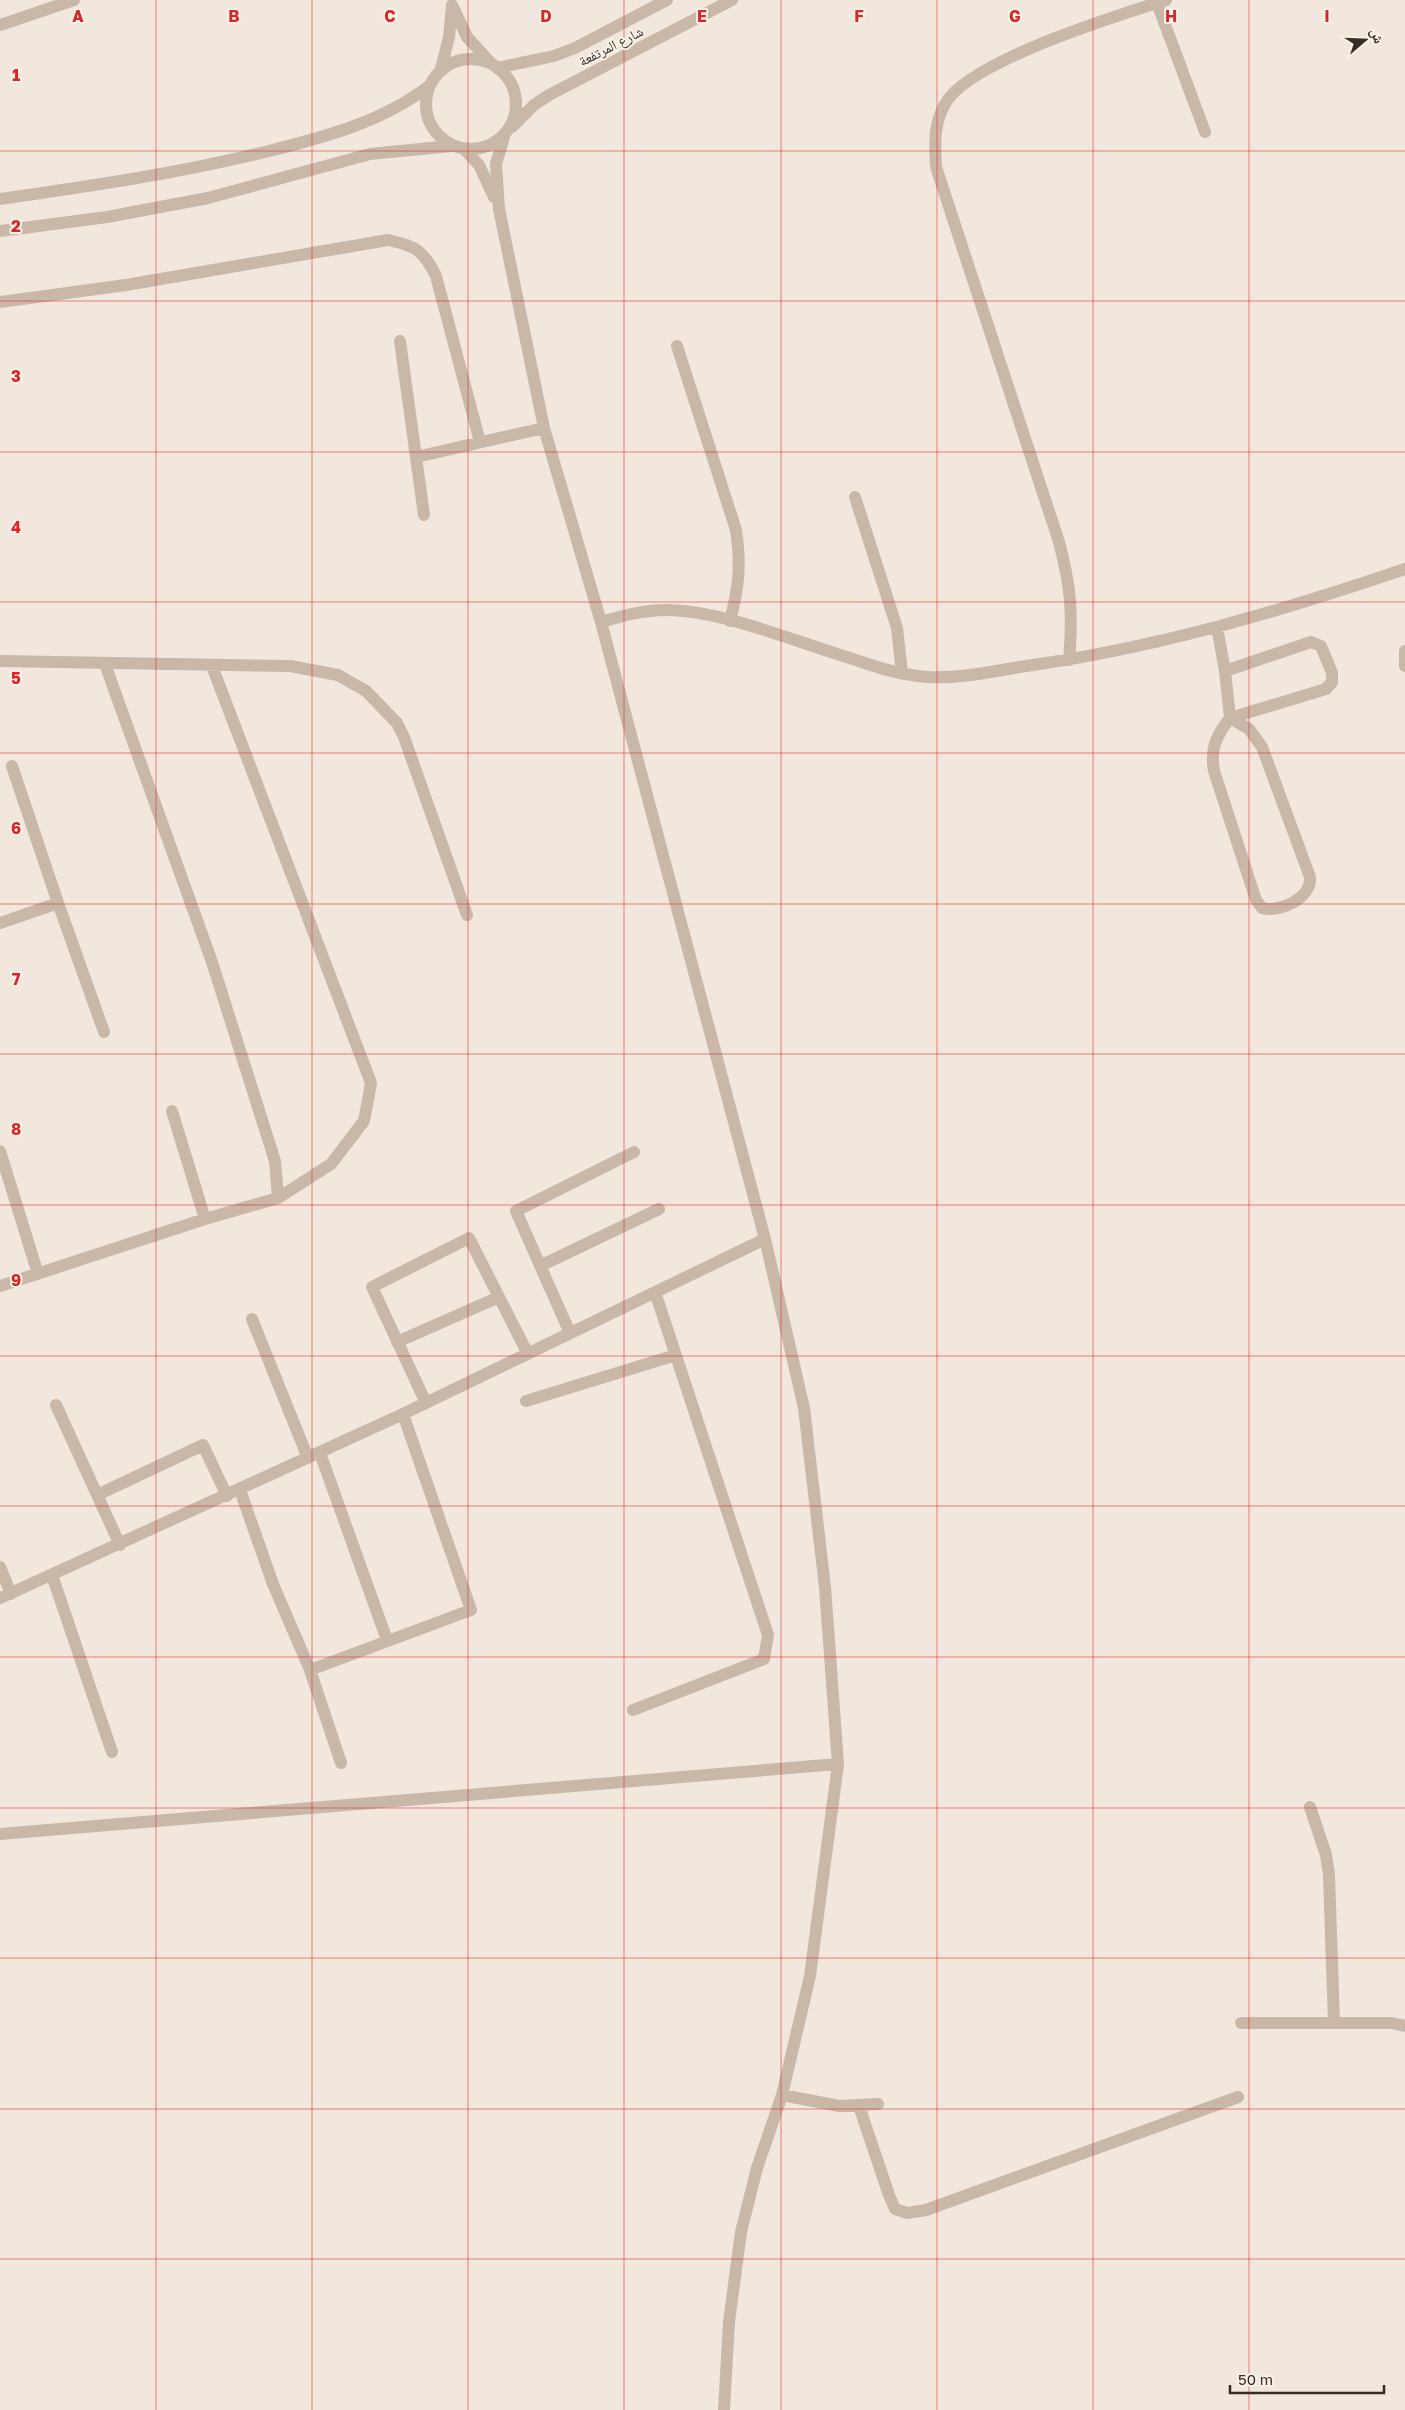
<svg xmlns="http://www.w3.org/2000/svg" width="1405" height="2410" viewBox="0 0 1405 2410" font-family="'Golos Text','Noto Naskh Arabic',sans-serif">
  <rect width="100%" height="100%" fill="#f1e7dc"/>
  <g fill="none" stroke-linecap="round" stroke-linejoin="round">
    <path stroke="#c9b7a8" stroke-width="12" d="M1157,3L1205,132
      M452,5L467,37L490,62
      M0,25L74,0
      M426 104a45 45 0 1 1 90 0a45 45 0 1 1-90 0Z
      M497,68L554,56L575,48L667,0
      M441,69L449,37L452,7
      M512,127L534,105L549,95L732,0
      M465,150L479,165L494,197
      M0,199C91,186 180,173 269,151C325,137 382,122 429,86
      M0,231L107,217L208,198L370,154L451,146
      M0,302L126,285L388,240C416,246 423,250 436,276L480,442
      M400,341L424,515
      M677,346L736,530C741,564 739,587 730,621
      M416,457L544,428
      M855,497L897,628L902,673
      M601,622C622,616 643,610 666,610C721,610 793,641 847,657C873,666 899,675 927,677C960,679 994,671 1026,666C1155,648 1282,611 1405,569
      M1217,627L1225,671L1230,718
      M1405,651V666
      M1069,660C1073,613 1071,587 1059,542L936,167C935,144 933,126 945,104C968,61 1117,16 1166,0
      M0,661L290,666L338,675L366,691L397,723L404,737L467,915
      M105,664L212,962L275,1161L278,1198
      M1225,671L1311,642L1321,646L1332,673V682L1326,689L1230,718C1216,736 1210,749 1214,771L1256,900L1262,908C1280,913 1312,898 1310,877L1262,747L1249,729L1230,718
      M12,766L58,903L104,1032
      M0,923L58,903
      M172,1111L205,1219
      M0,1151L38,1274
      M540,1266L659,1209
      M0,1286L205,1219L278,1198L331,1164L364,1121L371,1083L212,666
      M252,1319L308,1458
      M570,1333L516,1211L634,1152
      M397,1342L499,1297
      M526,1401L676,1355
      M426,1403L372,1287L469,1238L528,1354
      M56,1405L120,1545
      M320,1453L387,1640
      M240,1490L273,1584L310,1670L341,1763
      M97,1495L203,1445L227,1496
      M0,1567L11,1594
      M52,1575L112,1752
      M0,1598L403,1414L765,1239
      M310,1670L471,1610L403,1414
      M633,1710L764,1659L768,1635L655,1292
      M1310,1807L1326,1855L1329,1875L1334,2023
      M0,1834L838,1764L825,1587L804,1408L765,1239L601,622L544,428L499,209L496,164L504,137
      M1241,2023H1392L1405,2026
      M782,2095L839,2106L878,2104
      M859,2106L889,2195L895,2209L907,2213L926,2210L1238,2097
      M724,2410L729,2322L741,2232L757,2168L782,2095L810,1976L838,1764"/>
  </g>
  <path fill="none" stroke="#d62828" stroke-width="1" stroke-opacity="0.55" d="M156,0V2410M312,0V2410M468,0V2410M624,0V2410M781,0V2410M937,0V2410M1093,0V2410M1249,0V2410M0,151H1405M0,301H1405M0,452H1405M0,602H1405M0,753H1405M0,904H1405M0,1054H1405M0,1205H1405M0,1356H1405M0,1506H1405M0,1657H1405M0,1808H1405M0,1958H1405M0,2109H1405M0,2259H1405"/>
  <g text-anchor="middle" stroke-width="4" stroke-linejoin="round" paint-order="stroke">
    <g font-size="14" fill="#362c28" stroke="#f9f1e8">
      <text transform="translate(611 46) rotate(-27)" y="5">شارع المرتفعة</text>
    </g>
  </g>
  <g font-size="16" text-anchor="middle" font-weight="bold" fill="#d62828" stroke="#f9f1e8" stroke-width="4" stroke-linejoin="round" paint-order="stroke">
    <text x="78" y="22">A</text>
    <text x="234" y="22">B</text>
    <text x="390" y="22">C</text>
    <text x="546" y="22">D</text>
    <text x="702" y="22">E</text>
    <text x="859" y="22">F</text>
    <text x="1015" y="22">G</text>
    <text x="1171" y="22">H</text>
    <text x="1327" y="22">I</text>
    <text x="16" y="81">1</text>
    <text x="16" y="232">2</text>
    <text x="16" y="382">3</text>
    <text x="16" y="533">4</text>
    <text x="16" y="684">5</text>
    <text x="16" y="834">6</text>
    <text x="16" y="985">7</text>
    <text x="16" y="1135">8</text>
    <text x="16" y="1286">9</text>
  </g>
  <g transform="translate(1365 40) rotate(71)" stroke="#f9f1e8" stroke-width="4" paint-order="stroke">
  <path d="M0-4L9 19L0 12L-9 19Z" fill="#362c28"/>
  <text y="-8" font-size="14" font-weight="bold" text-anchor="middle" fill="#362c28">ش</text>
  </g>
  <path d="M1230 2385v8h154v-8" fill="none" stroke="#362c28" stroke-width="2.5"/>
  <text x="1238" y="2385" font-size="15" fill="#362c28" stroke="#f9f1e8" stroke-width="4" paint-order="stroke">50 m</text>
</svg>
